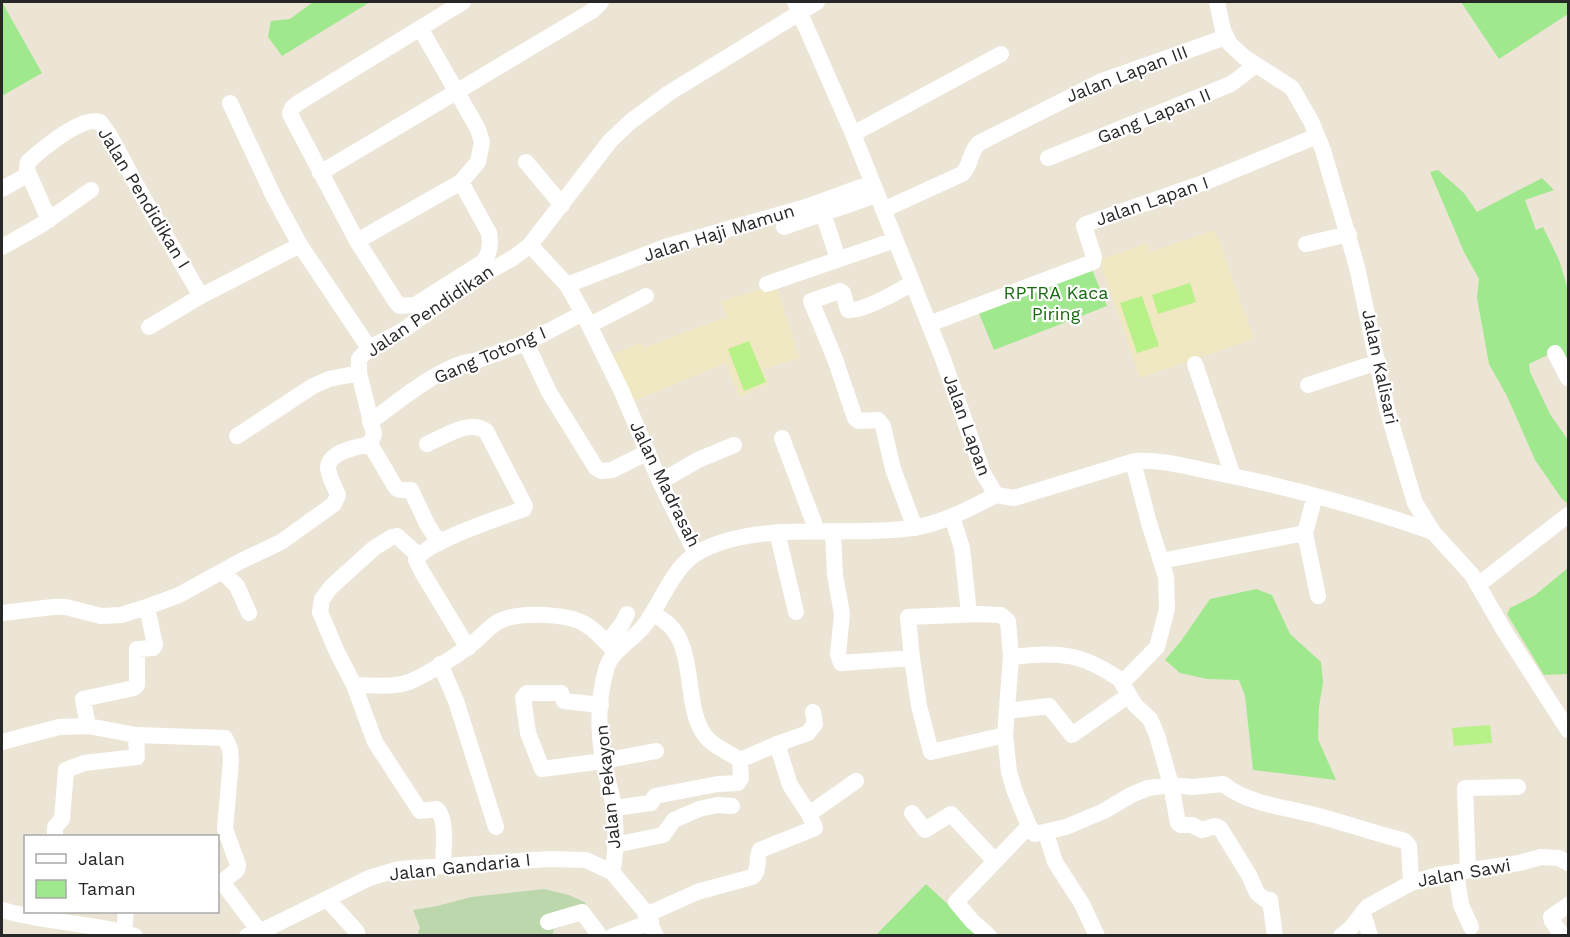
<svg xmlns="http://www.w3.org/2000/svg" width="1570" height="937" viewBox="0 0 1570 937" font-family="'Work Sans',sans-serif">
  <rect width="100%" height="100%" fill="#ece5d6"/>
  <path fill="#f0e7c3" d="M1215,230L1254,339L1140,378L1099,260L1147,243L1150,252Z
    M776,285L799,358L763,369L769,384L739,397L726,363L634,401L612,355L641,342L643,348L726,317L721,301Z"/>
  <path fill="#a0e88d" d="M2,2L42,73L2,96Z
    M313,2H370L282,56L268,37L271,21L290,19Z
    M1461,2H1568V14L1499,59Z
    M1438,170L1464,193L1477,212L1542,178L1554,190L1525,200L1536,230L1543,227L1559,260L1568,290V366L1558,350L1529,364L1530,372L1550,414L1568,440V504L1562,499L1535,460L1507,396L1489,364L1477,298L1479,279L1464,252L1430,172Z
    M1091,267L1107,306L994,350L978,311Z
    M1568,568V674L1544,675L1507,614L1510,608L1534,596Z
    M1256,589L1272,595L1290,634L1321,662L1323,683L1319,707L1318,739L1336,780L1253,770L1245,696L1239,680L1207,679L1180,673L1165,660L1181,641L1210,599Z
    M926,884L982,936H875Z"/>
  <path fill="#bcd7ac" d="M544,889L569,895L586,903L577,921L554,929L552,936L420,935L418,932L420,928L413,910L437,906L471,897Z"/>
  <path fill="#b7f187" d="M1190,283L1196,302L1158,314L1152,295Z
    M1142,296L1159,346L1137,353L1120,303Z
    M749,341L766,382L744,391L728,349Z
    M1490,725L1492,743L1454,746L1452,728Z"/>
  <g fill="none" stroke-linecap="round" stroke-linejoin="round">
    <path stroke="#fff" stroke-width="16" d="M795,2L853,134L943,359L983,473L996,495L1014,498L1135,461C1159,459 1184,466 1208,471C1284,486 1360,506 1433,532
      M1217,2L1223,30L1230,44L1244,57L1292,88L1311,121L1323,150L1357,267L1387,409L1415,503L1433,532L1472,575L1505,632L1568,730
      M230,103L274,197L300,245L369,348
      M853,134L1001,54
      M1048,158L1231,84L1256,65
      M526,162L562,205
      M320,173L592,11L601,2
      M461,182L489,233C491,244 490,254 483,262L415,305L400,306L396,302L357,241L290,114L292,108L298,103L463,2
      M2,189L29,174
      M883,210L962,174C972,165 969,152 979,143L1102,81L1226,37
      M823,213L838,259
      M49,220L27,170L28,162C41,150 82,115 100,122L110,136L144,199L201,296
      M784,227L868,198
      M357,241L461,182L478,162L482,142L478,129L420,28
      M1306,244L1349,234
      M530,245L567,285L583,313L622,392L660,482L696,554
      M2,247L41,225L91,190
      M912,282C901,291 861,312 848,310L843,293L840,291L811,301L835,359L855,418L859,421L878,420L883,426L893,469L915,528
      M767,284L895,240
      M567,285L665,247L806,207L872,183
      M929,324L1093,262L1094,257L1084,226L1086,224L1203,183L1317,136
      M590,325L646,296
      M149,327L201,296L300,245
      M526,343L549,392L596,468L601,471L612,470L648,452
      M1555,353L1568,378
      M1195,364L1233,476
      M1308,385L1378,362
      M370,422C395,404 445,362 475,361L526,343L583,313
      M237,436L313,386L329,379L359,373
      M782,438L817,531
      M370,444L396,488L400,490H411L427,524L439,543
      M427,444C444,437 469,419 486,431L525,506L524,509C502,517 426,541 416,560L422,572L468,648
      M1133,462L1149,523L1166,577L1167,609L1157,647L1122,683L1135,705L1150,719L1157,735L1171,785L1178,823L1181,825H1192L1202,830L1215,826L1220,828L1249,875L1257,893L1264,899L1270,900L1275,936
      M660,482L698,460L734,445
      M1315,496L1305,533L1318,596
      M952,517L962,548L969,614
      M777,532L796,612
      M833,533L835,575L842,614L838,654L841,663L912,658L908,617L980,614L1001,615L1008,621L1011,657L1005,735L1009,772L1015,792L1029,826
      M419,556L397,536L392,537L374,548L331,587L322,599L320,612L337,652L354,685L375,742L420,811L437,809C448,821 443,850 443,866
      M1161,561L1305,533
      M223,572L237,586L249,613
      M1478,585L1568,515
      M2,613L53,607H66L101,616L121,615L147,607L179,595L241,561L281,542L334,504L338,495C335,488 328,475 328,467C330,451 357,447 370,444L374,434L359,373V359L369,348L402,331L472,281L513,258L530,245L610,141L630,122L669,93L817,2
      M652,614C703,634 679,704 706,737C714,747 730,753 740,760
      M607,643L622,624L627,614
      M1011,657C1060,652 1081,652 1122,681
      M912,658L919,706L931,752L1005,735
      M440,664L456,701L496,827
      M354,685C372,685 392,688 409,682C426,675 453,658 468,647C478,640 486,630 496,623C515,611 566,613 585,624C597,631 606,642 615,652
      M601,705L564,701L561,693H527L523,698L528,733L542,769L603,761L656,751
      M1007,711L1049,706L1072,735L1129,695
      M88,726L83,699L134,688L137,685V649L153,648L155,645L147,607
      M2,742L59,727L88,726L136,735L225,738L230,749L231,760L225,829L238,865L237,870L222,882L259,931
      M777,744L790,785L809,814L856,781
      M740,760L777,744L808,733L815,724L813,712
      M614,808L651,803L655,796L718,784L738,783L741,778L740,760
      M912,813L925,830L951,814L995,861
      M1046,833L1055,862L1082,904L1097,936
      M55,836V827L62,819L66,770L84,763L137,757L136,735
      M615,845L663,835L674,820L699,809L717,805L732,806
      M1468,870L1465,788L1518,787
      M612,872C617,852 616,829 614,809C612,792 606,776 603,760C598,731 598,698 606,670C611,650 632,641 644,626C660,605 673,567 697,553C756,519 846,538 912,528C942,524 970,508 996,495
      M1456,872L1461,905L1471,927
      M327,899L357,932
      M2,910C45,923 92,922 135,936
      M1363,913L1370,936
      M646,915L697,892L752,877C761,870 755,859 760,850L815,828L809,814
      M548,922L582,912L600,936
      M124,932L126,912
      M1560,932L1552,921L1551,917L1568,905
      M247,936L270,927L369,878L399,869L550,859L586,860L612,872L643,909L656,936
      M613,936L651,922
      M989,936L972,921L956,902L1029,826L1035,834L1066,827L1104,811L1131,795L1148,788L1171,785L1193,787L1223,784C1248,804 1284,807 1315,815C1345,823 1374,833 1405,841L1409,846L1411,883
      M1341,936L1351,928L1367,907L1411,883L1438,875L1519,863L1541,857L1559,858L1568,863"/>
  </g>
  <g text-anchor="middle" stroke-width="4.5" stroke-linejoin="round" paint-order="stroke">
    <g font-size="18" fill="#272727" stroke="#fff">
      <text transform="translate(1127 74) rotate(-21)" y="6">Jalan Lapan III</text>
      <text transform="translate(1154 116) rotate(-22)" y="6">Gang Lapan II</text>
      <text transform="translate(144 198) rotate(59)" y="6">Jalan Pendidikan I</text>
      <text transform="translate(1152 201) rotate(-19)" y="6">Jalan Lapan I</text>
      <text transform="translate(719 233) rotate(-17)" y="6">Jalan Haji Mamun</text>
      <text transform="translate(430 311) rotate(-34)" y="6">Jalan Pendidikan</text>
      <text transform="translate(490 355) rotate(-23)" y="6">Gang Totong I</text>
      <text transform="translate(1380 367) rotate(78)" y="6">Jalan Kalisari</text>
      <text transform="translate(967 425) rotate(70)" y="6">Jalan Lapan</text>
      <text transform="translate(665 484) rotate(64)" y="6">Jalan Madrasah</text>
      <text transform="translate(608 787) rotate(-96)" y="6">Jalan Pekayon</text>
      <text transform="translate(460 867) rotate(-6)" y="6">Jalan Gandaria I</text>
      <text transform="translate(1464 873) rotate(-10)" y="6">Jalan Sawi</text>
    </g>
    <g font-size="18" fill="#196912" stroke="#fff">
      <text x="1056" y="299">RPTRA Kaca<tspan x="1056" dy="21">Piring</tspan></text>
    </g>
  </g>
  <rect width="1570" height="937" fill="none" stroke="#272727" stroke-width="6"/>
  <rect x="24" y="835" width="195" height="78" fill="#ffffff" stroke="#a9a9a9" stroke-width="1.5"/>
  <rect x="36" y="854" width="30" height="9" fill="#ffffff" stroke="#a9a9a9" stroke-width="1.5"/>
  <text x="78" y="865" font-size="18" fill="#272727">Jalan</text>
  <rect x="36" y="880" width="30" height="18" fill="#a0e88d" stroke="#a9a9a9" stroke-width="1.5"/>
  <text x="78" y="895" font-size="18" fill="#272727">Taman</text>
</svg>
